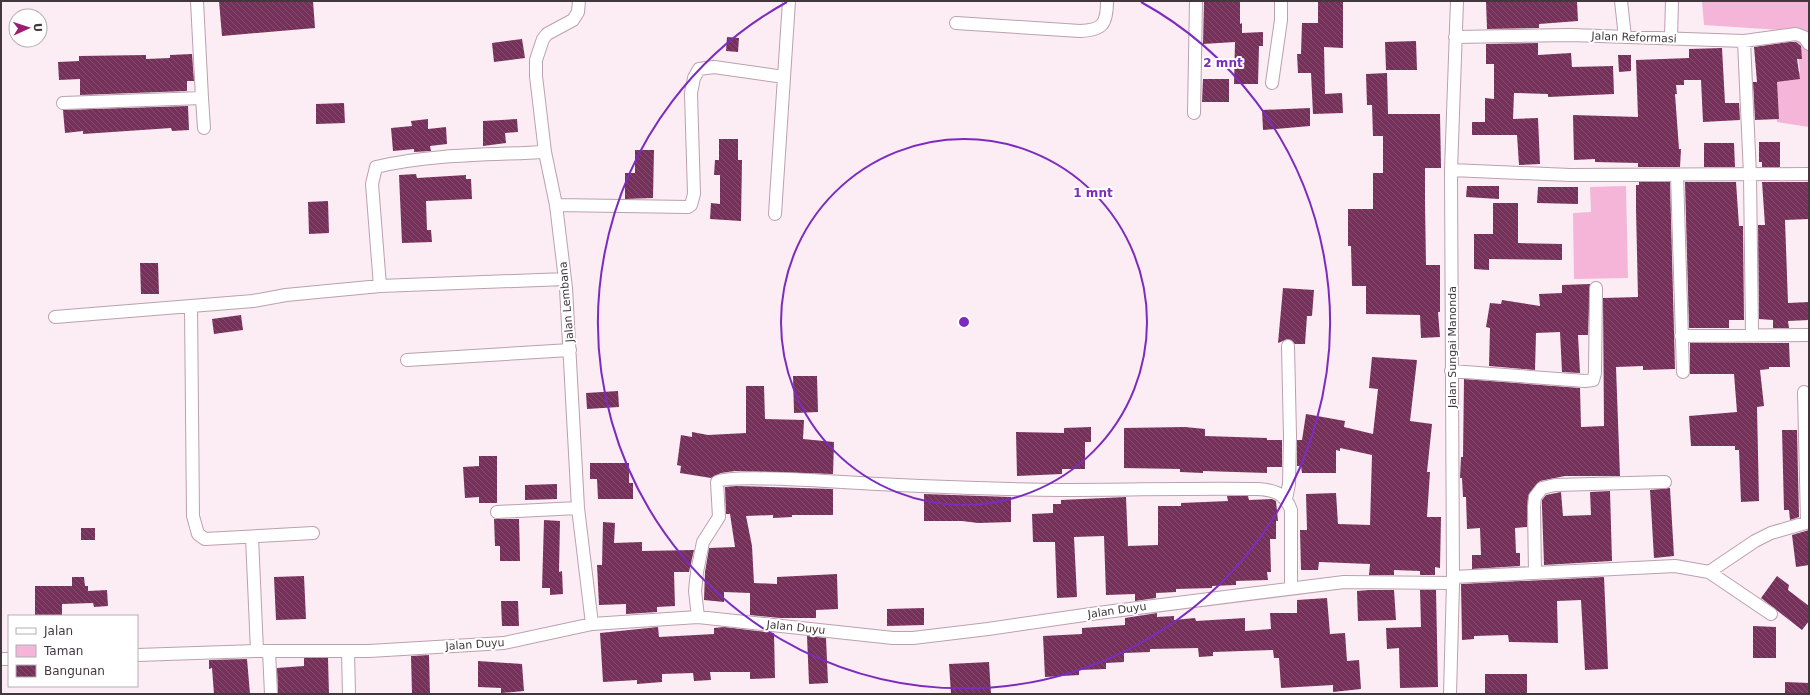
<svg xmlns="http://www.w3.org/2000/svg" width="1810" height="695" viewBox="0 0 1810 695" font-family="'DejaVu Sans',sans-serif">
  <defs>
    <pattern id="building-back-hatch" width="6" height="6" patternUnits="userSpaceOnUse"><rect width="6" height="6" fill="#75315a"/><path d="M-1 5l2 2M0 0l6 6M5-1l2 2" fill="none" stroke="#854e6f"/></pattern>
  </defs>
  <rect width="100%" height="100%" fill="#fcecf4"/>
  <path fill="#f4b5d8" d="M1702,1H1809V127L1777,122L1774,79L1800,72L1795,31L1704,25Z
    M1626,186L1628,278L1574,279L1573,213L1591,212L1590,187Z"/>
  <path fill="url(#building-back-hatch)" d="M219,1H313L315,28L222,36Z
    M1204,1H1240V24L1242,23V33L1263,32V46H1259L1258,84H1234L1235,42L1203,44Z
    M1318,1H1343V48L1324,47L1325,94L1342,93L1343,113L1313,114L1311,73H1298L1297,54H1301L1302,23H1318Z
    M1486,1H1577L1578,21L1539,24V28L1487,29Z
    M727,37L739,38L738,52L726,51Z
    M522,39L525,58L494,62L492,43Z
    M1416,41L1417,70H1386L1385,42Z
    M1789,42H1796L1801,46L1802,59H1797L1800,79L1777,82L1779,119L1755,120L1753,82H1757L1754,47Z
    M1538,43V55L1571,53L1572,67L1613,66L1614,94L1548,97V94L1514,93L1513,119L1538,118L1540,164L1519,165L1517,135H1472V122H1485V98L1494,99V64H1486V44Z
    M1722,48L1725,103H1739L1740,120L1703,122L1701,80H1684V85H1676L1677,94H1675L1679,149H1681L1680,167H1638V163L1595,162V159L1574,160L1573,115L1638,117L1636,60L1689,58V49Z
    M192,54L194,81H187V91L80,95V79L59,80L58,62L79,61V56L146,55V59L170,58V55Z
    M1618,55H1631V71L1619,72Z
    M1387,73L1388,114H1440L1441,168H1425V202L1426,265H1440V312H1438L1440,337L1421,338L1420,315L1366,314V286H1352L1351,246H1348V209H1373V173H1383V136H1373L1372,105H1367L1366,74Z
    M1203,79H1229V102H1202Z
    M344,103L345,123L316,124V104Z
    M188,106L189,130L172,131L171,128L83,134V131L65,133L63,110Z
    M1310,108V126L1263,130L1262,110Z
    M428,119V129L446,127L447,144L430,146L431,151L414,152V149L393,151L391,128L412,126L411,121Z
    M517,119L518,132L505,133L506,143L483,146V121Z
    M719,139H738V160H742L741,221L710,219L711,203L720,204V175H714L715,160H719Z
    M1759,142H1780V167H1762V162H1759Z
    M1704,143H1734L1735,167H1704Z
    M635,150H654L653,198L625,199V173H635Z
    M416,174L417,178L466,175V179H471L472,199L426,201L427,230H431L432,242L402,243L399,175Z
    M1639,182H1670L1675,369L1643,370V366L1616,367L1620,476H1565L1540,481L1528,496L1527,527L1515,528L1516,553H1520V566L1472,569V555H1481L1480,528L1467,529L1466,497H1463L1462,478H1460L1461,457H1463L1464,379L1580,388L1581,427L1604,426L1603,298L1638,297L1636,209V185H1639Z
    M1685,182H1736L1739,226H1743L1744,320H1729V328H1689Z
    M1762,182H1809V219L1785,220L1788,303L1809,302V320L1788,321L1789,328H1773V320L1759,319L1758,225H1765Z
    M1467,186H1499V199L1466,197Z
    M1538,187H1578V204L1537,203Z
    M328,201L329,233L309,234L308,202Z
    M1493,203H1518V243L1562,244V260L1489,259V270L1474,269V234H1493Z
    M140,263H158L159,294H141Z
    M1590,284L1588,335H1578L1580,373L1562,372L1560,332L1536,333L1535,370L1489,366L1490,328L1486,327L1490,303L1501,304L1502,300L1540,306L1539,294L1562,293V285Z
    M1283,288L1314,290L1312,316H1307L1305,344H1295L1288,339L1278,343Z
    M241,315L243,330L214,334L212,319Z
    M1690,343H1789L1790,367H1769V369L1760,370L1764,406L1757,407L1759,501L1741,502L1739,450H1735V446H1691L1689,416L1737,412L1734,374H1690Z
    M1372,357L1417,360L1410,421L1432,424L1427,472H1430L1427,517H1441L1440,568L1435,567V575H1420V571L1394,570V575H1369L1370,564L1319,562L1318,570H1301L1300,530H1307L1306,494L1336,493L1338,524L1370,525L1372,455L1340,448V451L1336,450V473H1302L1301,466H1297V440H1302L1306,414L1345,421L1344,427L1373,434L1378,389L1369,388Z
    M793,376H817L818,412L794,413Z
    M746,386H764L765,419L804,420L803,439L834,442L833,474L735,471L721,473L711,478L680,473L681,466L677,465L681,435L692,437V432L708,435L746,433Z
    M618,391L619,407L587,409L586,393Z
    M1091,427V442H1085V469H1062V474L1017,476L1016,432L1064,433V428Z
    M1185,427L1205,429V436L1267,438V440H1282V467H1267V473L1203,471V473L1180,472V469L1124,468V428Z
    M1782,430H1797L1799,517L1790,520L1789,510H1784Z
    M479,456H497V503H479V497L465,498L463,467L479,466Z
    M590,463H629V483H633V499H598L597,479H590Z
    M557,484V499L525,500V485Z
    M736,486L833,489V515H792V517L773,518V515L746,516L752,546L754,583L777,584V577L837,574L838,609L816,610V618H780L750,615V593L724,592V602L704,600L705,572L709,548L735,547L730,514H726L725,487Z
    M1670,488L1674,556L1654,558L1650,490Z
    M1610,491L1612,561L1544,565L1542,507V500L1546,495L1561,492L1563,516L1591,515L1590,492Z
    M924,494L1011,497V522L978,523L962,521H924Z
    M1227,496H1248L1249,500L1272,499L1276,501L1278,521H1276V539H1270L1271,572H1267L1268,580L1236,581V585L1212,586V588L1176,589V592L1156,593V598L1135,601V594L1106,595L1104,536L1074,537L1077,597L1057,598L1055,542H1033L1032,514L1053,513V504H1061V500L1126,497L1128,546L1158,545V506H1181V503L1228,501Z
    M494,519H519L520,561H500V546H495Z
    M544,520L560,521L559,572L562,571L563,594L550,595V588H542Z
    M603,522L615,523L614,543L642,542V551L694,550L689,572H674L675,606L657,607V612L626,614V604L599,605L597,565H602Z
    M81,528H95V540H81Z
    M1809,530V565L1796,567L1792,535Z
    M304,576L306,619L276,620L274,577Z
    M1777,576L1789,585L1788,590L1809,606V621L1802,630L1761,598Z
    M72,577H84L85,586H88V591L107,590L108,606L94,607L93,603L62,604V616H35V586H72Z
    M1604,577L1608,669L1585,670L1581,600L1557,601L1558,643L1509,642L1508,635L1474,636V639L1462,640L1461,584Z
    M1369,590H1394L1396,620L1358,621L1357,591Z
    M1420,590H1436L1438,687L1400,688L1399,648L1387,649L1386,628L1421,627Z
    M1327,598L1330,634L1345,633L1347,661L1359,660L1361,689L1333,692V685L1281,688L1279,658H1274L1273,650L1213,652V656L1199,657L1198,648L1150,649V652L1124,653V662L1106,663V669L1079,670V675L1045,677L1043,636L1082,634V628L1125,625V618L1157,613V617L1174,616V620L1195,618L1196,621L1245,618V631L1271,629L1270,613H1297V600Z
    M501,601H518L519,626H502Z
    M924,608V625L887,626V609Z
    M1753,626L1776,627V658H1753Z
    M658,627L659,637L714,634V628L724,627L774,633L775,678L750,679V672H710L711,680L694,681L693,673L662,674V682L637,684V680L603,682L600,633Z
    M807,636L826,638L828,683L809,684Z
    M429,655L430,694H412L411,656Z
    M304,658H328L329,694H278L277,668L304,666Z
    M247,659L250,694H214L212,668L209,669V660Z
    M478,661L522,664L524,691L501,693V688L478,687Z
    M989,662L991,694H951L949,664Z
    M1485,674H1527V694H1485Z
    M1785,682L1809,683V694H1785Z"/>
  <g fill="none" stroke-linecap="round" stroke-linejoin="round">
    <defs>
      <path id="minor" d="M579,1L578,12L573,20L547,34L543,39L536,60V76L545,152L556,205L566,288L578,508L592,624
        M1621,1L1625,37
        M956,23L1080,31C1103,30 1107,24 1107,1
        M1455,37L1571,35L1744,41L1796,34L1804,37L1809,44
        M1671,38L1672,1
        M1744,41L1750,175L1752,334
        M1272,83L1281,20V1
        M202,98L204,128
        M63,103L202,98L197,1
        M1194,113L1196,1
        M1451,170L1570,175L1809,174
        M1677,175L1683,372
        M556,205L688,207L691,205L694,194L691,93L694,78L699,69L714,67L784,77
        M775,214L789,1
        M380,286L565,279
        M191,306L193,516L198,534L205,539L313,533
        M55,317L253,301L286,295L380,286L372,184L376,167C431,154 489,155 545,152
        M1681,336L1809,335
        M407,360L570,350
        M1451,371L1585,381L1593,380L1595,373L1596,288
        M1804,392L1807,522
        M1286,499L1289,484L1290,436L1288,346
        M497,512L578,508
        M252,537L257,651
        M1709,572L1755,541L1771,533L1809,522
        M1535,573L1534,507L1535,497L1542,488L1555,485L1665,482
        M1453,577L1675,566L1709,572L1771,614
        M698,617L695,591L697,572L703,542L719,517L717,482C726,475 809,480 825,481C905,486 984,489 1064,490C1129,490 1193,488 1258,489C1274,490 1285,493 1291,510V588
        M269,651L271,694
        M348,651L349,694
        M137,655L257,651H369L504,643L592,624L698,617L893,638H913L988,629L1098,613L1344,582L1453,583
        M1,659H9
        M1450,694L1453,583L1451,170L1457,1"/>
    </defs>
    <use href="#minor" stroke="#baa1ae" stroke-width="14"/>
    <use href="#minor" stroke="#fff" stroke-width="12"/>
  </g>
  <g fill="none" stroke="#7b2cbf" stroke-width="2">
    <circle cx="964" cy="322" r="183"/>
    <path d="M1141 2A366 366 0 1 1 787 2"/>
  </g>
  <g text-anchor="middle" stroke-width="4" stroke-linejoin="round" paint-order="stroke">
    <g font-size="11" fill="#42373d" stroke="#fff">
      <text transform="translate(1634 37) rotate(2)" y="4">Jalan Reformasi</text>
      <text transform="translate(566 302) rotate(-95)" y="4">Jalan Lembana</text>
      <text transform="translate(1452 347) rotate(-90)" y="4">Jalan Sungai Manonda</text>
      <text transform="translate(1117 610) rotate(-8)" y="4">Jalan Duyu</text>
      <text transform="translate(796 627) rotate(6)" y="4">Jalan Duyu</text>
      <text transform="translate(475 644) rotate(-4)" y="4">Jalan Duyu</text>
    </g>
  </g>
  <circle cx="964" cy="322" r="6" fill="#7b2cbf" stroke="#fff" stroke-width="2"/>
  <g font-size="12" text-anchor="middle" font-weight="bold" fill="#7b2cbf" stroke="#fff" stroke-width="4" stroke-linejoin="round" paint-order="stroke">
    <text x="1223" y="67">2 mnt</text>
    <text x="1093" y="197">1 mnt</text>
  </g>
  <rect width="1810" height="695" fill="none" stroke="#42373d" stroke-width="4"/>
  <rect x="8" y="615" width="130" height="72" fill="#ffffff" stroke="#b3afb1"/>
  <rect x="16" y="628" width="20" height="6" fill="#ffffff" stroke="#b3afb1"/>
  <text x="44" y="635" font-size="12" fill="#42373d">Jalan</text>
  <rect x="16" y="645" width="20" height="12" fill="#f4b5d8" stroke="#b3afb1"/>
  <text x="44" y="655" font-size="12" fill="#42373d">Taman</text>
  <rect x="16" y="665" width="20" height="12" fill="url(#building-back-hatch)" stroke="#b3afb1"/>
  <text x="44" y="675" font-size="12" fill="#42373d">Bangunan</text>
  <g transform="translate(28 28) rotate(87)"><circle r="19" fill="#ffffff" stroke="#b3afb1"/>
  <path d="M0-3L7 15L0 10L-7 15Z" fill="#9c1d73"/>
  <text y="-6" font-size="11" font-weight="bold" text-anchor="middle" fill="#42373d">U</text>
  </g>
</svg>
